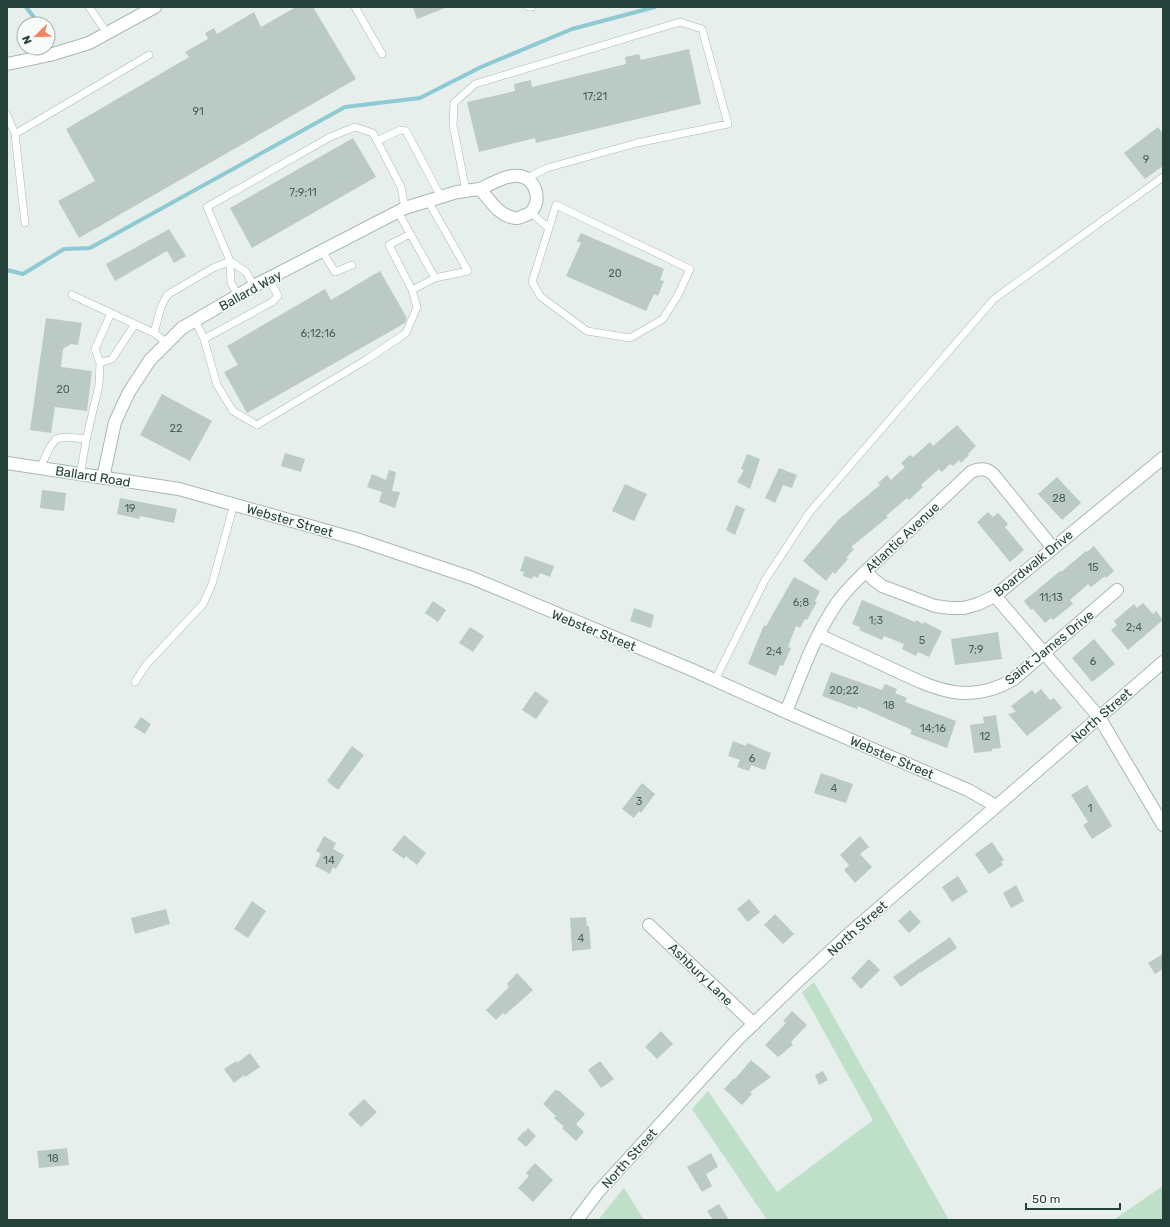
<svg xmlns="http://www.w3.org/2000/svg" width="1170" height="1227" viewBox="0 0 1170 1227" font-family="Rubik,sans-serif">
  <rect width="100%" height="100%" fill="#e6efeb"/>
  <path fill="#bfe0c8" d="M814,982L949,1220H767L692,1109L708,1091L777,1192L873,1120L802,992Z
    M1163,1186V1220H1113Z
    M624,1188L644,1220H598Z"/>
  <g fill="none" stroke-linecap="round" stroke-linejoin="round">
    <path stroke="#8ec9d4" stroke-width="4" d="M26,7L39,24
      M7,270L23,274L64,249L90,248L345,107L420,98L481,67L572,29L655,7"/>
  </g>
  <path fill="#bbcac4" d="M296,7H313L356,79L79,238L58,201L95,181L66,129L189,57L185,52L208,39L205,33L214,28L217,34L254,12L261,27Z
    M413,7H445V8L417,19Z
    M689,49L701,104L536,143L535,138L479,152L467,102L515,91L514,84L531,80L532,87L626,64L625,57L639,54L641,60Z
    M1158,127L1163,134V166L1145,179L1124,153Z
    M353,138L376,177L252,248L230,208Z
    M169,229L186,256L174,263L167,251L115,281L106,264Z
    M581,233L664,269L660,280L664,281L658,296L654,294L646,311L566,276L581,243L577,241Z
    M380,271L407,318L405,323L247,413L224,372L238,365L227,346L325,289L331,300Z
    M46,318L82,323L78,345L71,344L63,349L61,367L92,371L87,411L55,407L51,433L30,430Z
    M162,394L212,421L190,461L140,435Z
    M957,425L976,446L968,454L969,455L961,463L959,460L953,466L950,464L942,472L939,469L921,485L923,487L909,500L907,498L886,516L888,517L851,547L854,549L846,558L848,559L835,574L833,572L826,581L803,561L838,520L880,485L878,483L887,475L891,480L905,467L901,463L910,455L913,457L930,442L933,446Z
    M285,453L305,459L301,472L281,466Z
    M747,454L760,459L750,489L737,482L744,470L741,469Z
    M779,468L797,475L792,488L783,485L775,503L765,498Z
    M389,470L396,472L392,491L400,492L395,508L379,502L382,492L367,487L372,474L386,480Z
    M1057,477L1081,503L1062,520L1038,494Z
    M625,484L647,494L634,521L612,511Z
    M42,490L66,493L64,511L40,508Z
    M120,498L177,509L174,523L140,516L139,519L117,514Z
    M736,505L745,509L735,535L726,530Z
    M988,512L993,517L998,513L1008,524L1005,527L1024,550L1010,562L977,522Z
    M1094,546L1114,571L1106,578L1105,576L1091,587L1088,584L1070,600L1073,604L1053,620L1051,618L1045,623L1033,609L1031,610L1024,601L1060,571L1061,572L1086,551L1087,552Z
    M525,556L554,566L550,577L540,573L538,578L533,576L532,579L523,576L524,572L520,571Z
    M794,577L820,591L815,601L817,602L807,620L805,619L800,628L796,626L788,647L791,648L783,666L780,665L776,676L748,664L764,625L766,626Z
    M862,600L915,622L916,620L923,624L924,622L942,631L929,657L918,652L916,656L902,649L904,644L884,636L882,640L859,630L860,627L852,624Z
    M433,601L446,610L438,622L425,613Z
    M1143,603L1153,614L1156,611L1163,620L1128,650L1111,630L1117,625L1114,621L1134,604L1137,608Z
    M634,608L654,615L651,628L630,621Z
    M470,627L484,636L473,652L459,643Z
    M998,632L1002,659L955,665L951,639Z
    M1094,639L1115,664L1092,682L1072,658Z
    M831,672L882,690L885,684L897,689L895,693L907,698L905,702L956,721L947,748L910,734L912,730L858,706L857,709L822,696Z
    M1041,689L1050,700L1054,698L1062,708L1027,736L1008,714L1016,712L1011,706L1032,690L1035,694Z
    M535,691L549,701L536,719L522,710Z
    M996,715L1001,748L992,749V751L974,753L970,725L984,723L983,717Z
    M141,717L151,724L145,734L134,727Z
    M733,741L746,746L747,743L771,753L765,770L751,765L749,771L737,767L740,760L728,756Z
    M352,746L364,755L338,790L327,781Z
    M821,773L853,784L846,803L814,793Z
    M642,783L655,794L641,813L639,811L634,818L622,809Z
    M1087,785L1112,826L1092,839L1083,825L1088,822L1071,795Z
    M404,835L426,853L417,865L406,856L404,859L392,850Z
    M324,836L336,843L333,849L344,855L336,869L333,867L330,874L315,866L321,854L316,851Z
    M860,836L869,847L860,854L872,867L855,883L844,870L849,865L840,855Z
    M992,842L1004,860L1001,862L1003,865L989,874L975,854Z
    M958,876L968,892L952,902L942,887Z
    M1016,885L1024,901L1011,908L1003,893Z
    M749,899L760,912L748,922L737,909Z
    M252,901L266,911L248,938L234,929Z
    M166,909L170,924L135,934L131,918Z
    M910,910L921,922L909,933L898,921Z
    M775,914L794,934L783,944L764,925Z
    M586,917L587,926H589L591,949L572,951L570,918Z
    M950,937L957,948L920,973V972L901,987L893,977Z
    M1163,954V969L1155,974L1148,963Z
    M869,959L880,970L861,989L851,978Z
    M517,973L533,990L505,1015L503,1013L496,1020L486,1010L509,987L507,984Z
    M792,1011L807,1025L791,1042L793,1045L778,1057L765,1045L786,1023L783,1021Z
    M661,1031L673,1044L657,1059L645,1047Z
    M250,1053L260,1067L245,1077L244,1075L234,1083L224,1069L236,1061L237,1063Z
    M751,1060L771,1077L750,1092L752,1094L742,1105L724,1089L734,1078L735,1079Z
    M600,1061L614,1079L601,1088L588,1070Z
    M823,1071L828,1080L819,1085L815,1075Z
    M555,1090L557,1091L558,1090L585,1114L576,1124L584,1132L576,1141L562,1128L564,1127L554,1118L556,1116L543,1104Z
    M364,1099L377,1112L361,1127L348,1114Z
    M528,1128L536,1136L526,1147L517,1139L524,1131L525,1132Z
    M67,1148L69,1165L39,1168L37,1151Z
    M711,1153L718,1167L706,1174L712,1186L702,1192L687,1167Z
    M535,1163L553,1180L533,1202L518,1188L529,1176L526,1173Z
    M719,1204L729,1220H713L707,1211Z"/>
  <g fill="none" stroke-linecap="round" stroke-linejoin="round">
    <defs>
      <path id="service" d="M89,7L107,33
        M355,7L382,54
        M528,7H532
        M7,115L15,134L149,55
        M15,134L25,223
        M377,141L400,130L406,131L441,197
        M466,191L453,125L454,103L475,84L680,22L702,29L728,124L637,143L547,168L527,178
        M428,201L468,271L435,278
        M398,212L435,278L412,290L389,245L410,234
        M531,213L549,228L532,282L541,297L587,331L630,338L663,319L678,295L690,269L556,205L549,228
        M322,251L335,272L352,265
        M230,261L246,272L254,286
        M72,295L154,333
        M238,295L231,283L230,261L207,207L330,137L355,127L373,133L401,187L405,208
        M111,313L95,349L100,363L112,359L135,324
        M195,320L204,339L217,385L233,411L257,425L366,360L406,333L417,307L412,290
        M204,339L272,302L278,296L269,279
        M167,343L154,333L161,307L167,295L213,268L230,261
        M40,468L50,447L56,439L66,437L86,439
        M80,475L87,436L99,385L100,363
        M715,680L765,580L809,513L994,299L1163,177
        M135,682L146,665L203,604L212,584L234,504"/>
      <path id="minor" d="M7,64L50,55L89,43L155,7
        M7,463L179,489L356,539L472,578L690,669L786,712L968,790L996,806
        M103,478L115,422L129,392L150,360L182,328L254,286L405,208L457,192L480,189C488,198 498,214 511,217C515,219 520,218 523,216C526,215 529,214 531,212C542,201 536,179 520,176C507,174 491,184 480,189
        M866,571L873,579L882,586L935,606L951,608H964L978,604L995,596L1163,458
        M995,596L1099,717L1163,825
        M819,635C842,646 865,656 888,667C933,688 967,707 1014,679L1117,590
        M786,712C801,675 814,636 837,603C845,591 856,581 866,571L971,472C980,468 986,468 993,474L1053,548
        M649,925L754,1024"/>
      <path id="secondary" d="M577,1220L598,1192L737,1040L796,983L851,932L1163,662"/>
    </defs>
    <use href="#service" stroke="#a8b8b2" stroke-width="8"/>
    <use href="#minor" stroke="#a8b8b2" stroke-width="14"/>
    <use href="#secondary" stroke="#a4bbb3" stroke-width="14"/>
    <use href="#service" stroke="#fff" stroke-width="7"/>
    <use href="#minor" stroke="#fff" stroke-width="12"/>
    <use href="#secondary" stroke="#fff" stroke-width="12"/>
  </g>
  <g text-anchor="middle" stroke-width="3" stroke-linejoin="round" paint-order="stroke">
    <g font-size="11" fill="#4a645c">
      <text x="595" y="100">17;21</text>
      <text x="198" y="115">91</text>
      <text x="1146" y="163">9</text>
      <text x="303" y="196">7;9;11</text>
      <text x="615" y="277">20</text>
      <text x="318" y="337">6;12;16</text>
      <text x="63" y="393">20</text>
      <text x="176" y="432">22</text>
      <text x="1059" y="502">28</text>
      <text x="130" y="512">19</text>
      <text x="1093" y="571">15</text>
      <text x="1051" y="601">11;13</text>
      <text x="801" y="606">6;8</text>
      <text x="876" y="624">1;3</text>
      <text x="1134" y="631">2;4</text>
      <text x="922" y="644">5</text>
      <text x="976" y="653">7;9</text>
      <text x="774" y="655">2;4</text>
      <text x="1093" y="665">6</text>
      <text x="844" y="694">20;22</text>
      <text x="889" y="709">18</text>
      <text x="933" y="732">14;16</text>
      <text x="985" y="740">12</text>
      <text x="752" y="762">6</text>
      <text x="834" y="792">4</text>
      <text x="639" y="805">3</text>
      <text x="1090" y="812">1</text>
      <text x="329" y="864">14</text>
      <text x="581" y="942">4</text>
      <text x="53" y="1162">18</text>
    </g>
    <g font-size="13" fill="#24423a" stroke="#f7fbf9">
      <text transform="translate(250 290) rotate(-29)" y="5">Ballard Way</text>
      <text transform="translate(93 476) rotate(9)" y="5">Ballard Road</text>
      <text transform="translate(290 520) rotate(16)" y="5">Webster Street</text>
      <text transform="translate(902 537) rotate(-43)" y="5">Atlantic Avenue</text>
      <text transform="translate(1033 563) rotate(-39)" y="5">Boardwalk Drive</text>
      <text transform="translate(594 630) rotate(22)" y="5">Webster Street</text>
      <text transform="translate(1049 647) rotate(-39)" y="5">Saint James Drive</text>
      <text transform="translate(1101 715) rotate(-41)" y="5">North Street</text>
      <text transform="translate(892 757) rotate(23)" y="5">Webster Street</text>
      <text transform="translate(857 928) rotate(-42)" y="5">North Street</text>
      <text transform="translate(701 974) rotate(44)" y="5">Ashbury Lane</text>
      <text transform="translate(629 1158) rotate(-48)" y="5">North Street</text>
    </g>
  </g>
  <rect width="1170" height="1227" fill="none" stroke="#24423a" stroke-width="16"/>
  <g transform="translate(36 36) rotate(247)"><circle r="19" fill="#f7fbf9" stroke="#a3b1ad"/>
  <path d="M0-3L7 15L0 10L-7 15Z" fill="#f4845f"/>
  <text y="-6" font-size="11" font-weight="bold" text-anchor="middle" fill="#24423a">N</text>
  </g>
  <path d="M1026 1203v6h94v-6" fill="none" stroke="#24423a" stroke-width="2"/>
  <text x="1032" y="1203" font-size="12" fill="#24423a" stroke="#f7fbf9" stroke-width="3" paint-order="stroke">50 m</text>
</svg>
